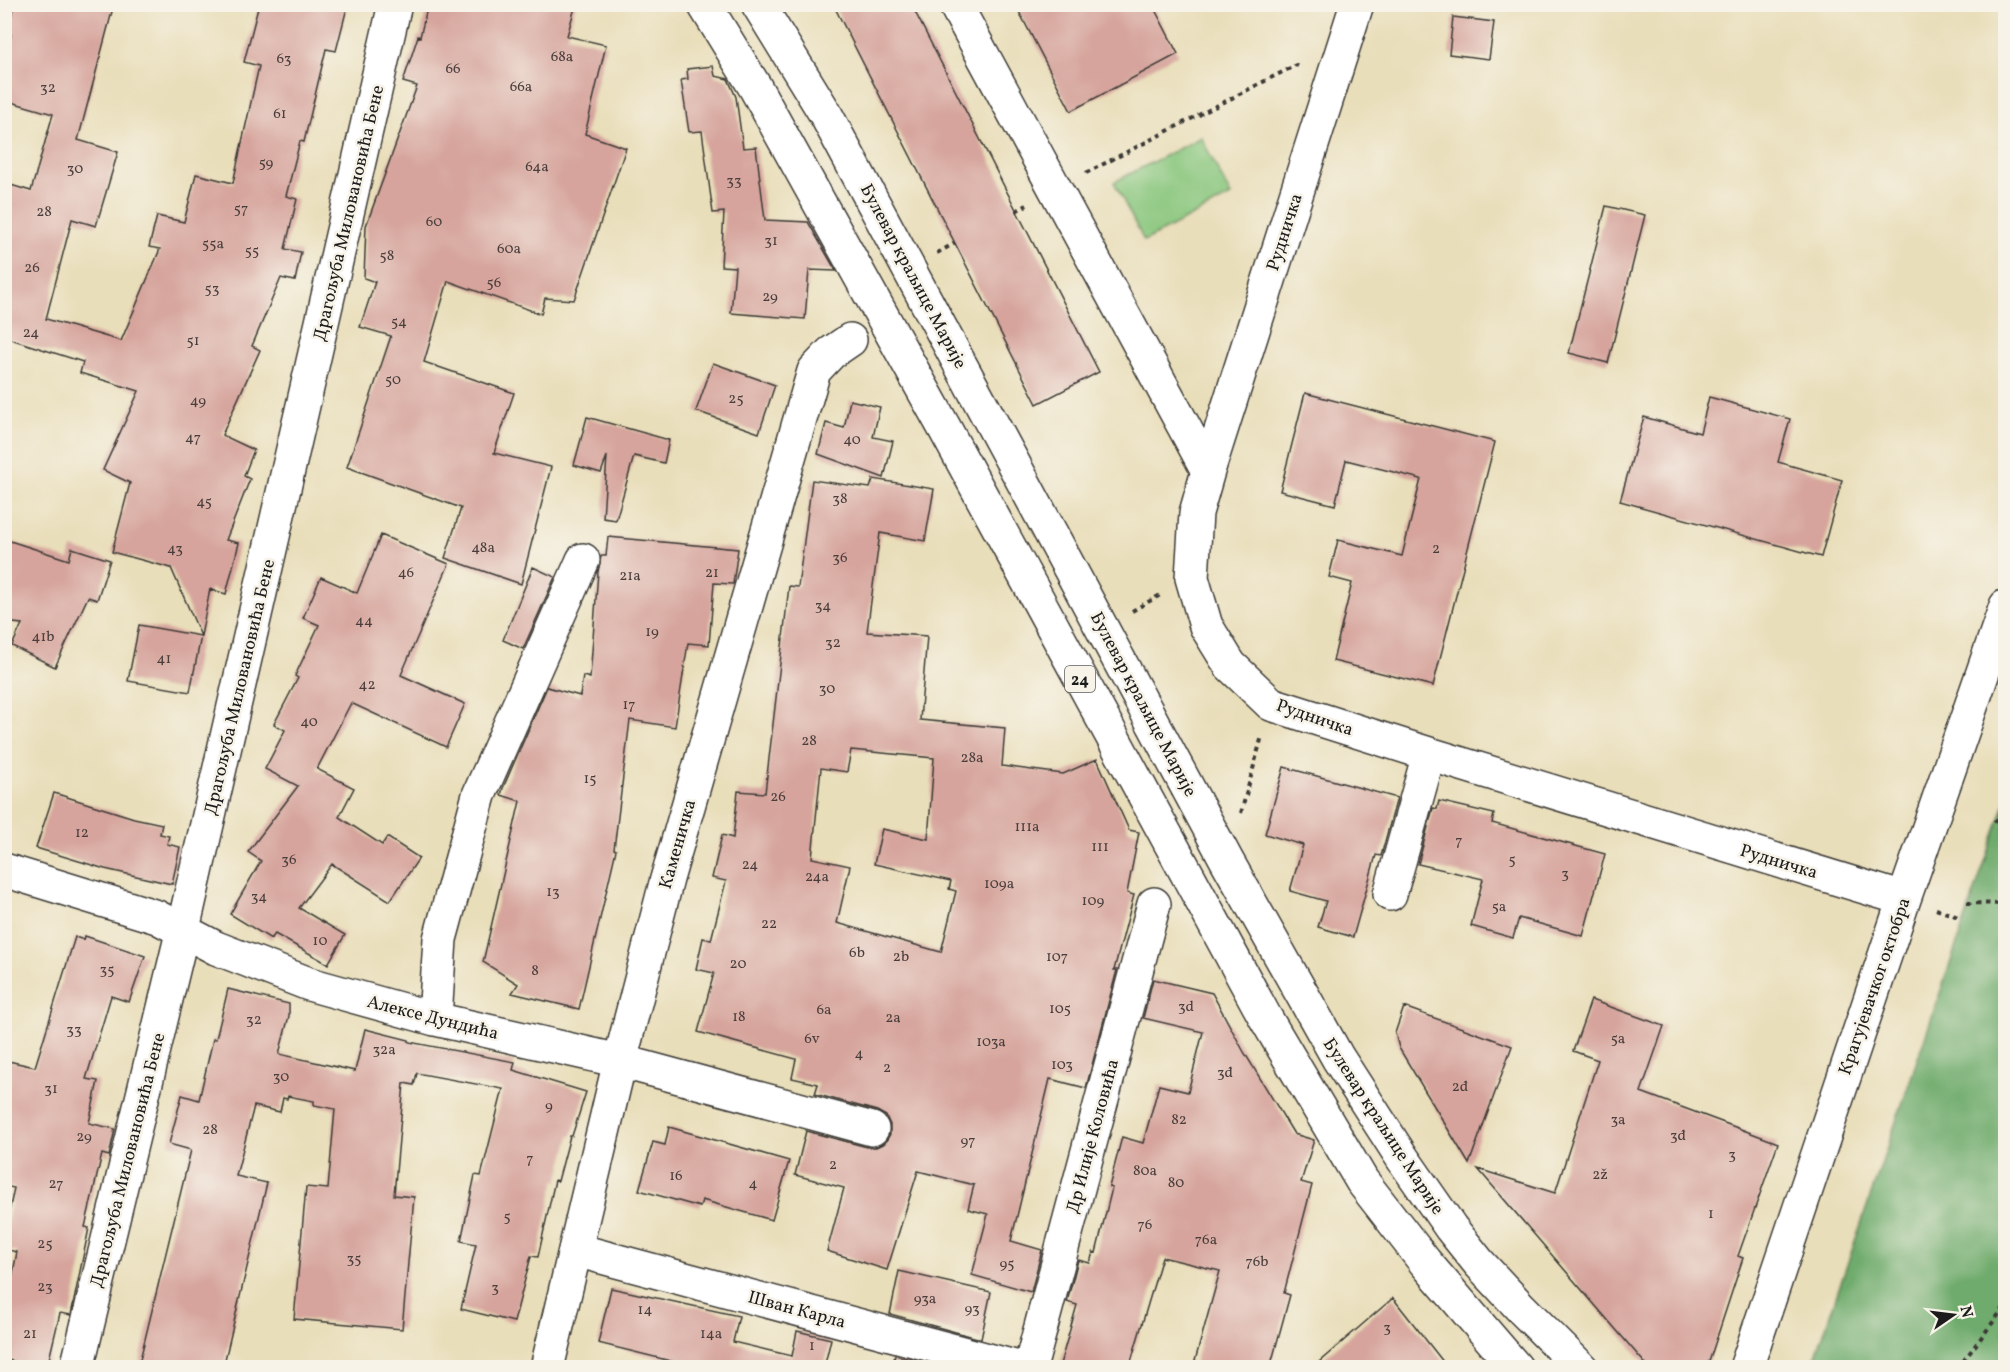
<svg xmlns="http://www.w3.org/2000/svg" width="2010" height="1372" viewBox="0 0 2010 1372" font-family="Vollkorn,serif">
  <rect width="100%" height="100%" fill="#f7f3e8"/>
  <filter id="ink" filterUnits="userSpaceOnUse"><feTurbulence type="fractalNoise" baseFrequency=".0167" numOctaves="2"/><feDisplacementMap in="SourceGraphic" scale="12" xChannelSelector="R" yChannelSelector="G"/><feConvolveMatrix kernelMatrix="1 2 1 2 8 2 1 2 1" color-interpolation-filters="sRGB"/></filter>
  <filter id="wash" filterUnits="userSpaceOnUse"><feTurbulence type="fractalNoise" baseFrequency=".008" numOctaves="4" result="noise"/><feDisplacementMap in="SourceGraphic" scale="24" xChannelSelector="R" yChannelSelector="G"/><feGaussianBlur stdDeviation="1.35" result="paint"/><feColorMatrix in="noise" values="0 0 0 0 0 0 0 0 0 0 0 0 0 0 0 0 0 1.4 0 .05"/><feComposite in="paint" operator="in"/></filter>
  <g filter="url(#wash)">
    <rect width="100%" height="100%" fill="#e9deba"/>
    <path fill="#88c67d" stroke="#52714c" stroke-width="1.5" d="M1201,137L1231,196L1144,241L1114,182Z"/>
    <path fill="#6eab6c" stroke="#456444" stroke-width="1.5" d="M2005,803V1367H1812Z"/>
    <g id="blocks">
      <path fill="#d6a49c" fill-rule="evenodd" d="M14,4H114L78,140L118,152L96,226L72,219L46,319L121,341L160,249L149,247L157,216L184,222L196,174L233,183L259,66L244,62L259,4H348L336,51L326,49L304,142L300,141L286,196L297,199L285,249L301,252L295,281L281,278L252,346L260,350L222,435L254,450L244,476L250,479L226,540L239,543L226,594L210,589L201,636L171,568L112,552L130,483L103,470L139,391L80,373L83,362L4,337V183L31,191L53,114L4,100V60L11,35L7,34Z
        M428,4H576L567,36L606,45L585,134L626,148L574,300L545,298L541,314L448,281L424,362L514,393L494,453L551,467L521,584L445,558L461,508L347,467L391,336L360,327L375,282L364,278L366,226L417,86L403,82L418,36L420,37Z
        M833,4H911L1099,372L1037,404Z
        M1015,4H1152L1178,54L1071,111Z
        M1453,17L1494,22L1489,59L1449,54Z
        M713,66L715,76L728,79L736,97L743,148L756,147L765,220L808,222L836,271L809,270L805,319L731,313L735,267L721,266L724,212L713,213L702,131L689,132L681,80L688,79L687,69Z
        M1606,206L1645,215L1608,363L1569,353Z
        M713,363L775,385L759,433L696,411Z
        M1305,393L1495,442L1433,686L1333,661L1352,583L1329,577L1338,540L1402,556L1421,479L1346,460L1335,505L1280,491Z
        M1709,397L1790,419L1778,462L1842,480L1821,557L1620,501L1644,417L1700,433Z
        M850,400L880,407L873,437L893,441L884,478L818,454L826,423L844,428Z
        M587,417L669,440L664,463L634,456L616,520L603,518L607,456L601,473L574,465Z
        M873,479L934,489L925,541L880,533L867,632L927,636L920,720L1005,728L1002,766L1063,774L1097,759L1129,830L1139,832L1127,893L1134,895L1114,970H1117L1086,1088L1050,1079L1011,1241L1042,1250L1031,1292L972,1275L988,1214L968,1209L974,1185L918,1171L887,1270L827,1251L844,1188L795,1175L806,1131L867,1147H876L885,1143L890,1134V1125L886,1116L877,1111L815,1094L818,1084L792,1078L796,1059L698,1032L714,973L696,969L703,938L711,940L726,881L712,878L722,835L733,838L738,791L765,793L789,586L798,587L812,480L870,488ZM851,750L934,758L928,839L882,829L874,864L951,881L949,889L956,891L941,952L837,923L850,866L812,858L821,768L847,772Z
        M381,535L449,564L401,675L465,704L446,747L351,703L317,769L354,788L339,817L382,845L387,837L419,858L390,901L332,864L299,908L345,935L328,964L275,934L271,939L230,914L261,861L248,852L298,786L265,769L285,730L274,724L298,678L295,676L319,625L303,618L321,577L357,593Z
        M608,537L738,549L733,584L714,583L709,645L688,643L675,727L630,720L614,849L616,850L579,1009L512,993L518,984L483,962L520,801L501,795L503,788L547,687L580,696L583,676L590,678L598,572L601,556H606Z
        M4,539L69,560L72,548L110,560L97,600L88,597L55,667L12,646L22,624L4,622Z
        M533,567L555,577L523,649L503,640Z
        M139,625L201,636L190,692L128,681Z
        M1284,767L1397,798L1381,856L1376,855L1353,937L1318,927L1326,901L1290,891L1303,845L1265,834Z
        M54,793L134,818L162,824L160,834L169,836L167,844L180,847L172,884L105,869L36,848Z
        M1439,801L1494,814L1492,823L1605,854L1583,936L1519,918L1513,938L1471,926L1483,879L1418,864L1433,808L1437,809Z
        M85,936L145,956L129,1002L111,996L86,1079L98,1081L89,1123L115,1129L109,1156L102,1154L85,1227L89,1228L71,1315L60,1313L47,1368H43L4,1359V1319L17,1252L4,1249V1236L14,1188L4,1186V1060L35,1067L75,937L84,940Z
        M1153,979L1212,993L1244,1052L1294,1134L1314,1140L1301,1182L1312,1185L1284,1293L1290,1295L1270,1368H1193L1220,1271L1162,1257L1129,1368H1059L1077,1305L1067,1302L1078,1260L1090,1263L1093,1252L1096,1253L1112,1188L1109,1187L1122,1137L1143,1143L1159,1085L1188,1092L1203,1032L1143,1018Z
        M228,989L289,1004V1016L279,1054L355,1071L365,1029L409,1040V1042L515,1062L513,1070L586,1092L572,1136H570L558,1181L555,1180L538,1257L531,1256L514,1322L461,1309L476,1244L461,1241L475,1175L481,1176L503,1089L417,1073L414,1085L404,1083L394,1195L414,1197L402,1329L294,1319L306,1187L328,1189L335,1109L314,1105V1101L288,1096L287,1099L283,1098L280,1112L254,1106L236,1176L267,1183L223,1368H138L191,1150L169,1144L182,1095L199,1100L213,1039H216Z
        M1591,1000L1664,1026L1641,1092L1778,1143L1738,1256L1743,1258L1707,1368H1649L1478,1169L1555,1193L1598,1060L1573,1051Z
        M1404,1007L1512,1046L1469,1164L1399,1048L1395,1033Z
        M669,1127L789,1161L772,1220L702,1200L700,1207L639,1190L653,1142L665,1145Z
        M899,1271L991,1292L981,1339L890,1314Z
        M611,1288L739,1316L733,1342L792,1356L797,1331L831,1339L824,1368H678L679,1363L598,1343Z
        M1393,1298L1448,1368H1312Z
        M895,1355L943,1368H892Z"/>
    </g>
  </g>
  <g filter="url(#ink)">
    <use href="#blocks" fill-opacity="0" stroke="#3b3934" stroke-width="1.5"/>
    <g fill="none" stroke-linecap="round" stroke-linejoin="round">
      <defs>
        <path id="minor" d="M955,4L1208,471
          M1357,4L1208,471L1196,513L1192,578L1206,626L1230,665L1271,704L1429,754L1904,899
          M4,870L157,917L216,948L309,984L435,1019L620,1061L872,1129
          M1390,894L1429,754
          M435,1019L440,939L479,795L583,560
          M576,1250L1018,1368
          M77,1368L183,929L395,4
          M547,1368L620,1061L667,879L814,371L831,353L850,340
          M1030,1368L1154,904
          M1746,1368L1904,899L2006,606"/>
        <path id="major" d="M704,4L755,87L945,429L1265,1017L1362,1181L1425,1262L1516,1368
          M758,4L825,113L1227,861L1338,1058L1403,1159L1451,1228L1479,1263L1521,1308L1581,1368"/>
      </defs>
      <use href="#minor" stroke="#3b3934" stroke-width="36"/>
      <use href="#major" stroke="#3b3934" stroke-width="36"/>
      <path stroke="#3b3934" stroke-width="4" stroke-dasharray="4.5 4.5" stroke-linecap="butt" d="M1086,173L1296,65L1301,67
        M1016,211L1027,205
        M937,253L955,243
        M1132,611L1162,594
        M1241,813L1262,736
        M1994,822L2006,814
        M1967,903L2006,904
        M1936,909L1961,918
        M1958,1368L2006,1305
        M1996,1368L2006,1356"/>
      <use href="#minor" stroke="#fff" stroke-width="33"/>
      <use href="#major" stroke="#fff" stroke-width="33"/>
    </g>
  </g>
  <g text-anchor="middle" stroke-width="5" stroke-linejoin="round" paint-order="stroke">
    <g font-size="15" fill="#4a3e3c">
      <text x="562" y="61">68a</text>
      <text x="284" y="63">63</text>
      <text x="453" y="73">66</text>
      <text x="521" y="91">66a</text>
      <text x="48" y="92">32</text>
      <text x="280" y="118">61</text>
      <text x="266" y="167">59</text>
      <text x="537" y="171">64a</text>
      <text x="75" y="173">30</text>
      <text x="734" y="185">33</text>
      <text x="241" y="213">57</text>
      <text x="44" y="216">28</text>
      <text x="434" y="226">60</text>
      <text x="771" y="245">31</text>
      <text x="213" y="248">55a</text>
      <text x="509" y="253">60a</text>
      <text x="252" y="255">55</text>
      <text x="387" y="260">58</text>
      <text x="32" y="272">26</text>
      <text x="494" y="287">56</text>
      <text x="212" y="293">53</text>
      <text x="770" y="301">29</text>
      <text x="399" y="326">54</text>
      <text x="31" y="337">24</text>
      <text x="193" y="345">51</text>
      <text x="393" y="384">50</text>
      <text x="736" y="403">25</text>
      <text x="198" y="405">49</text>
      <text x="193" y="442">47</text>
      <text x="852" y="444">40</text>
      <text x="840" y="503">38</text>
      <text x="204" y="506">45</text>
      <text x="483" y="552">48a</text>
      <text x="175" y="553">43</text>
      <text x="1436" y="553">2</text>
      <text x="840" y="562">36</text>
      <text x="406" y="577">46</text>
      <text x="712" y="577">21</text>
      <text x="630" y="580">21a</text>
      <text x="823" y="610">34</text>
      <text x="364" y="625">44</text>
      <text x="652" y="636">19</text>
      <text x="43" y="641">41b</text>
      <text x="833" y="647">32</text>
      <text x="164" y="663">41</text>
      <text x="367" y="689">42</text>
      <text x="827" y="693">30</text>
      <text x="629" y="709">17</text>
      <text x="309" y="726">40</text>
      <text x="809" y="745">28</text>
      <text x="972" y="762">28a</text>
      <text x="590" y="783">15</text>
      <text x="778" y="801">26</text>
      <text x="1027" y="831">111a</text>
      <text x="82" y="837">12</text>
      <text x="1459" y="845">7</text>
      <text x="1100" y="851">111</text>
      <text x="289" y="864">36</text>
      <text x="1512" y="864">5</text>
      <text x="750" y="869">24</text>
      <text x="1565" y="878">3</text>
      <text x="817" y="881">24a</text>
      <text x="999" y="888">109a</text>
      <text x="553" y="896">13</text>
      <text x="259" y="901">34</text>
      <text x="1093" y="905">109</text>
      <text x="1499" y="911">5a</text>
      <text x="769" y="928">22</text>
      <text x="320" y="945">10</text>
      <text x="857" y="957">6b</text>
      <text x="901" y="961">2b</text>
      <text x="1057" y="961">107</text>
      <text x="738" y="968">20</text>
      <text x="107" y="974">35</text>
      <text x="535" y="975">8</text>
      <text x="1186" y="1011">3d</text>
      <text x="1060" y="1013">105</text>
      <text x="824" y="1014">6a</text>
      <text x="739" y="1021">18</text>
      <text x="893" y="1022">2a</text>
      <text x="254" y="1024">32</text>
      <text x="74" y="1034">33</text>
      <text x="812" y="1043">6v</text>
      <text x="1618" y="1043">5a</text>
      <text x="991" y="1046">103a</text>
      <text x="384" y="1054">32a</text>
      <text x="859" y="1058">4</text>
      <text x="1062" y="1069">103</text>
      <text x="887" y="1072">2</text>
      <text x="1225" y="1077">3đ</text>
      <text x="281" y="1081">30</text>
      <text x="1460" y="1091">2đ</text>
      <text x="51" y="1093">31</text>
      <text x="549" y="1110">9</text>
      <text x="1179" y="1124">82</text>
      <text x="1618" y="1124">3a</text>
      <text x="210" y="1134">28</text>
      <text x="1678" y="1140">3đ</text>
      <text x="84" y="1141">29</text>
      <text x="968" y="1145">97</text>
      <text x="1732" y="1159">3</text>
      <text x="530" y="1163">7</text>
      <text x="833" y="1169">2</text>
      <text x="1145" y="1175">80a</text>
      <text x="1600" y="1179">2ž</text>
      <text x="676" y="1180">16</text>
      <text x="1176" y="1187">80</text>
      <text x="56" y="1188">27</text>
      <text x="753" y="1188">4</text>
      <text x="1711" y="1218">1</text>
      <text x="507" y="1221">5</text>
      <text x="1145" y="1229">76</text>
      <text x="1206" y="1244">76a</text>
      <text x="45" y="1248">25</text>
      <text x="354" y="1263">35</text>
      <text x="1257" y="1266">76b</text>
      <text x="1007" y="1268">95</text>
      <text x="45" y="1291">23</text>
      <text x="495" y="1292">3</text>
      <text x="925" y="1303">93a</text>
      <text x="972" y="1313">93</text>
      <text x="645" y="1314">14</text>
      <text x="1387" y="1332">3</text>
      <text x="30" y="1338">21</text>
      <text x="711" y="1338">14a</text>
      <text x="812" y="1350">1</text>
    </g>
    <rect fill="#f7f3e8" stroke="#5e5c59" stroke-width="1.5" x="1065" y="666" width="30" height="26" rx="4.5"/>
    <g font-size="16" font-weight="bold" fill="#1c1c1c">
      <text x="1080" y="685">24</text>
    </g>
    <g font-size="18" fill="#1c1c1c" stroke="#f7f3e8">
      <text transform="translate(348 213) rotate(-77)" y="6">Драгољуба Миловановића Бене</text>
      <text transform="translate(1284 232) rotate(-72)" y="6">Рудничка</text>
      <text transform="translate(914 276) rotate(62)" y="6">Булевар краљице Марије</text>
      <text transform="translate(239 687) rotate(-77)" y="6">Драгољуба Миловановића Бене</text>
      <text transform="translate(1144 704) rotate(62)" y="6">Булевар краљице Марије</text>
      <text transform="translate(1315 717) rotate(19)" y="6">Рудничка</text>
      <text transform="translate(677 844) rotate(-74)" y="6">Каменичка</text>
      <text transform="translate(1779 861) rotate(17)" y="6">Рудничка</text>
      <text transform="translate(1874 986) rotate(-71)" y="6">Крагујевачког октобра</text>
      <text transform="translate(433 1017) rotate(14)" y="6">Алексе Дундића</text>
      <text transform="translate(1384 1126) rotate(57)" y="6">Булевар краљице Марије</text>
      <text transform="translate(1092 1136) rotate(-75)" y="6">Др Илије Коловића</text>
      <text transform="translate(127 1160) rotate(-76)" y="6">Драгољуба Миловановића Бене</text>
      <text transform="translate(797 1309) rotate(15)" y="6">Шван Карла</text>
    </g>
  </g>
  <rect width="2010" height="1372" fill="none" stroke="#f7f3e8" stroke-width="24"/>
  <g transform="translate(1953 1315) rotate(76)" stroke="#f7f3e8" stroke-width="4.5" paint-order="stroke">
  <path d="M0-4.5L10 22L0 15L-10 22Z" fill="#1c1c1c"/>
  <text y="-9" font-size="16" font-weight="bold" text-anchor="middle" fill="#1c1c1c">N</text>
  </g>
</svg>
